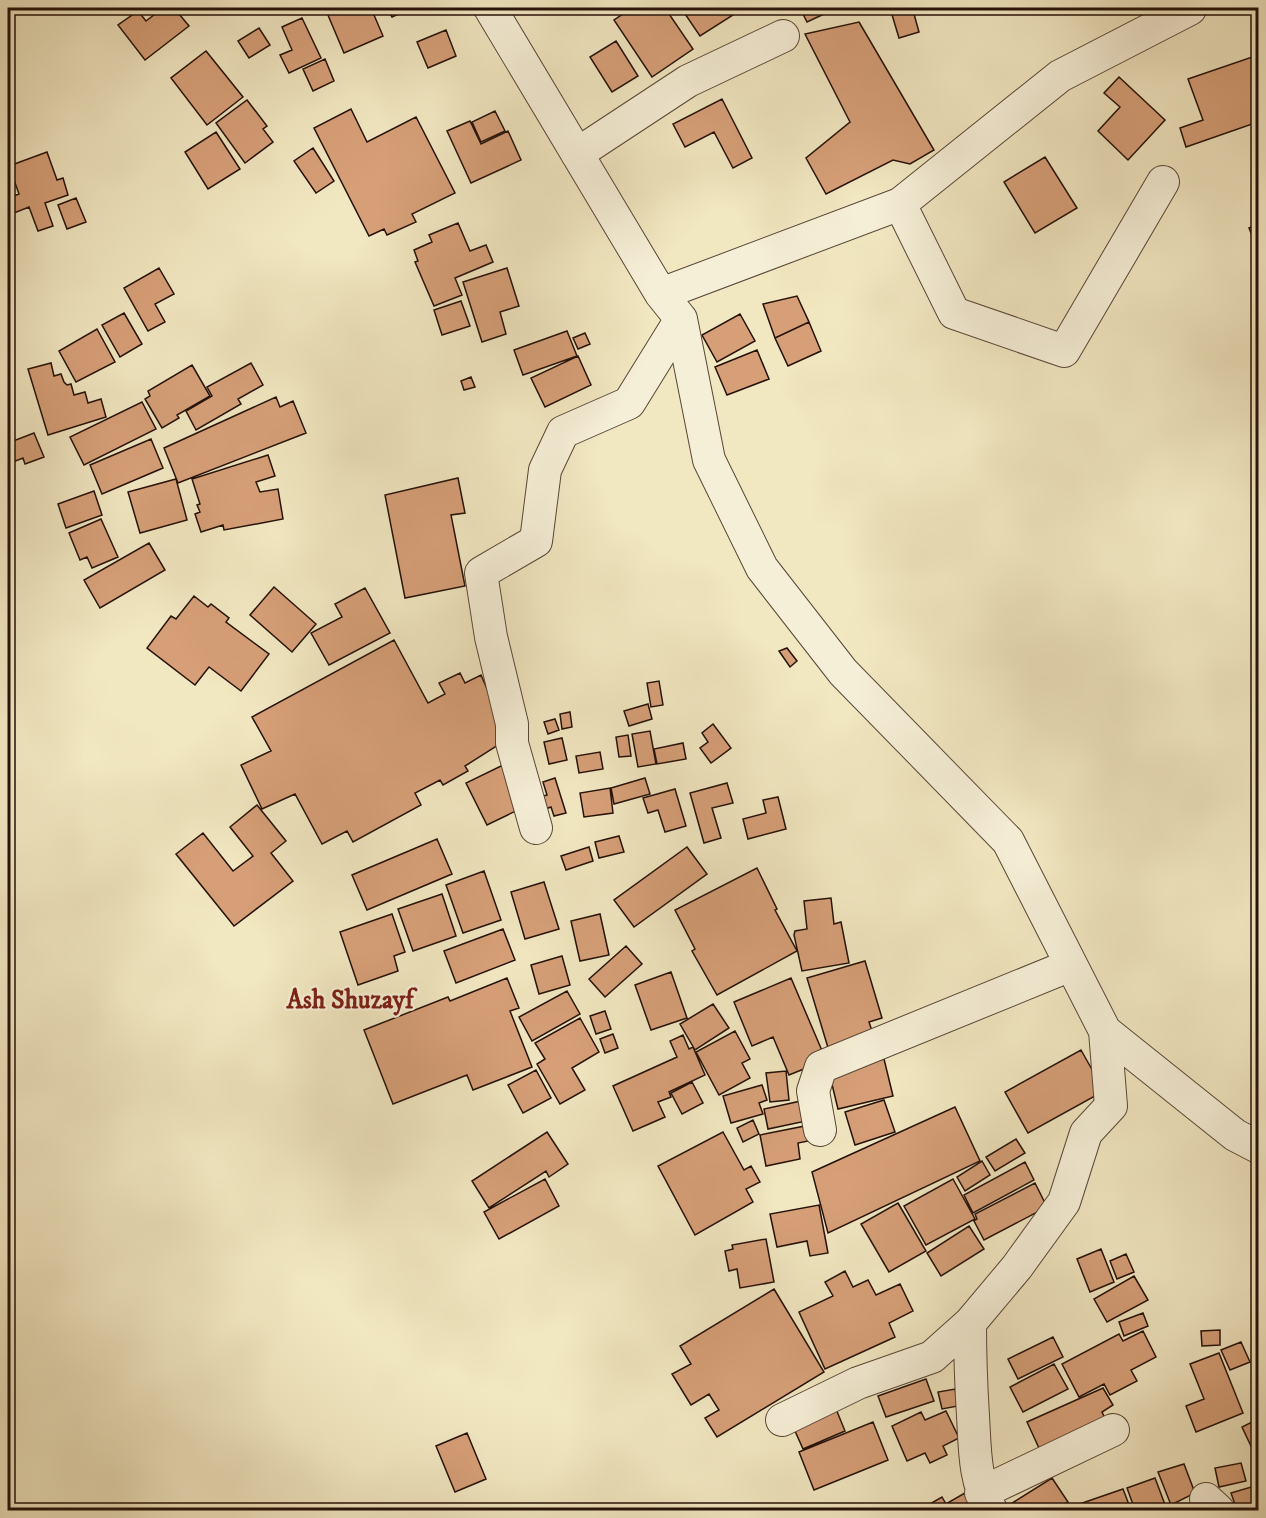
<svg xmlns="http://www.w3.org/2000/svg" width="1266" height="1518" viewBox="0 0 1266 1518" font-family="'IM FELL DW Pica',serif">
  <rect width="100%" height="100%" fill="#f1e7c1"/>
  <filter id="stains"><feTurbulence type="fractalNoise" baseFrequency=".00333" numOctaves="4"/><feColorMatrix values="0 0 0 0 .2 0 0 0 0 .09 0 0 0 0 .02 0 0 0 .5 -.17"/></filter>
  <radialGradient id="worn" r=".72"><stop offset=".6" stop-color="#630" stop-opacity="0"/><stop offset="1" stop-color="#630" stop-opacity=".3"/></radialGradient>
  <path fill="#d69f78" stroke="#251109" stroke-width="1.5" d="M163,8H174L189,26L145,60L118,25L138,11L146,21Z
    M325,8H371L383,36L344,53Z
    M387,8H412L392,17Z
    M632,8H665L693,49L652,77L614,20Z
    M681,8H744L700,36Z
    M800,8H837L807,22Z
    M890,8H935L914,14L919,32L899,38Z
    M302,18L321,58L289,73L280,55L292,50L282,27Z
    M859,22L934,150L910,164L893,160L826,194L806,158L850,122L805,34Z
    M259,28L270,45L249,58L238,41Z
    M446,30L456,56L428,68L417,42Z
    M616,41L638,76L612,92L590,57Z
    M206,51L243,97L207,125L171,78Z
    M1258,55V122L1186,147L1180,128L1203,120L1188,79Z
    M325,59L334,81L313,91L303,69Z
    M1119,77L1165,120L1128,160L1098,131L1120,107L1104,93Z
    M722,99L752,158L733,168L714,132L685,147L673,124Z
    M247,100L267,126L263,129L273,142L245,163L216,123Z
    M351,109L367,142L416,117L455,193L412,214L416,222L387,235L384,229L369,236L314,128Z
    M495,111L505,131L481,142L472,122Z
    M470,121L481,144L508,131L521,160L471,183L447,131Z
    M216,132L240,169L208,189L185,152Z
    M313,148L334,181L316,193L294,161Z
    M47,152L57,180L63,178L68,195L45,203L53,226L38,231L29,207L9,215L8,198L19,194L9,166Z
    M1045,157L1077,208L1035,233L1004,182Z
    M76,198L86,222L67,229L58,205Z
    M458,223L470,251L486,245L493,262L455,278L462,295L434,306L415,262L418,261L414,250L432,242L429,235Z
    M1258,224V251L1249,228Z
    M159,268L174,294L155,304L165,322L148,331L124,288Z
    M507,268L519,306L500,312L506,334L482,342L463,282Z
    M797,296L809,322L775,338L763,304Z
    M461,301L470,326L442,335L434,310Z
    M124,313L142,344L120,357L102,325Z
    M740,314L755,341L717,362L702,335Z
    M809,322L821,351L788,366L775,338Z
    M97,329L115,362L76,382L59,351Z
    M567,331L577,356L523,375L514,350Z
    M585,333L590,344L578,349L573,338Z
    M757,350L769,379L727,395L715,367Z
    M578,356L591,385L545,407L531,378Z
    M51,363L54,376L61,374L64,382L67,385L71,384L74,395L85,392L88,403L101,399L106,417L48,435L28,369Z
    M251,363L263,385L238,399L241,404L196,430L186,411L212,396L207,387Z
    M192,365L210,396L177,415L179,418L162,428L145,399L150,396L148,391Z
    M471,377L475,387L464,390L461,381Z
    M276,397L280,407L293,401L306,433L178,483L164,448Z
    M142,402L156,429L84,465L70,437Z
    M34,433L44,457L25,464L23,458L8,464V443Z
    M151,439L163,468L102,494L90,465Z
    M268,455L275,476L256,482L260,492L278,489L283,519L224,530L223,525L201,532L195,514L200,512L197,505L200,504L192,479Z
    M458,478L465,513L451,515L465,586L405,598L385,495Z
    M176,479L187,520L140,533L128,492Z
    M94,491L102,515L66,528L58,504Z
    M101,519L118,557L92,568L87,557L80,560L69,533Z
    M149,543L165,570L100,608L84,580Z
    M274,587L316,624L292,652L250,615Z
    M365,588L390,633L329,665L311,633L342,617L335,604Z
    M194,596L208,607L211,604L229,618L226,622L269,654L241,691L209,667L195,685L147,648L171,616L176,619Z
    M394,640L428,703L445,694L439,683L460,673L465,683L481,675L494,705L503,742L465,766L468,771L443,785L440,780L415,793L421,805L353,842L347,831L322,844L295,794L262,809L241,765L271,751L252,717Z
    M787,648L797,661L790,667L779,651Z
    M659,681L663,705L651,707L647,683Z
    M648,704L652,719L629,726L624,711Z
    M570,712L572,727L562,729L560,714Z
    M555,719L559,730L548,734L544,722Z
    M713,724L731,748L711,763L700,748L708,742L702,733Z
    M650,731L656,764L638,767L632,734Z
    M628,735L631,756L619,757L616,737Z
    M562,738L567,760L549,764L544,742Z
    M683,743L686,759L657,764L654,749Z
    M600,752L603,769L579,773L576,756Z
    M503,765L524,807L487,825L466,783Z
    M555,778L566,813L554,816L551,807L537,812L533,799L547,795L543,782Z
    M645,778L650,794L614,804L611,788Z
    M727,783L733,803L712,808L721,838L704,843L690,793Z
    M610,788L613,813L584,817L580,793Z
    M675,789L686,826L665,832L658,810L648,813L643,798Z
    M778,797L786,829L748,839L743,819L766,813L763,800Z
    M257,805L286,841L271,853L293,881L234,926L176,854L203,833L233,871L253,856L230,827Z
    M619,836L624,852L599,858L595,842Z
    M437,839L452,874L367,910L352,875Z
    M589,847L593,861L566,870L561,856Z
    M687,847L707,874L634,927L614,900Z
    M757,868L777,909L775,910L797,951L717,995L692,951L695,949L675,910Z
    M484,871L501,920L463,933L446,885Z
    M544,882L559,929L525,939L511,892Z
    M442,894L456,936L413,951L398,909Z
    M831,898L834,924L841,922L849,963L802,971L794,935L795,931L807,929L804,901Z
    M392,914L405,952L394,956L398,971L358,985L340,932Z
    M600,914L609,955L580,961L571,921Z
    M503,929L515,960L456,983L444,951Z
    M626,946L642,964L605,997L589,979Z
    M562,956L570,985L539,994L531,965Z
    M865,961L882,1018L869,1022L874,1037L829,1051L807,978Z
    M671,972L687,1018L651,1030L635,985Z
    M507,978L519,1008L510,1011L532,1067L473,1090L467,1075L393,1104L364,1030L448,997L450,1001Z
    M791,978L826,1060L789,1075L773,1037L752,1046L734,1002Z
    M567,991L580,1014L532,1041L519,1017Z
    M713,1004L729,1028L695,1050L680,1024Z
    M605,1011L611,1029L596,1034L590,1016Z
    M580,1018L599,1052L572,1068L585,1090L560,1104L537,1064L545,1059L535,1043Z
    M735,1031L750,1059L742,1063L750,1078L719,1095L696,1052Z
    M613,1034L618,1048L605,1053L600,1039Z
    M683,1035L689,1049L693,1047L705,1075L669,1092L671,1097L658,1102L665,1117L633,1131L613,1086L677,1057L670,1041Z
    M1081,1050L1104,1091L1028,1133L1005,1092Z
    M884,1059L893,1096L838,1109L829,1072Z
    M536,1070L551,1098L523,1113L508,1085Z
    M786,1071L789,1100L770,1102L766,1073Z
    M692,1082L703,1103L682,1114L671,1093Z
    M762,1085L767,1100L759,1103L763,1114L731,1123L723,1096Z
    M884,1100L895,1132L855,1145L845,1112Z
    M801,1101L806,1121L768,1129L764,1109Z
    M955,1107L980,1161L828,1233L812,1172Z
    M753,1120L759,1134L743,1142L737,1128Z
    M810,1125L813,1140L798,1143L800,1159L766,1166L760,1135Z
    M547,1132L568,1164L549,1177L546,1171L489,1208L472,1181Z
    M723,1132L744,1170L751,1166L760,1182L746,1189L753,1202L695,1235L658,1166Z
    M1016,1139L1025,1153L995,1171L986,1157Z
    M982,1161L990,1175L965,1191L957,1177Z
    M1025,1162L1034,1180L973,1213L964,1195Z
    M545,1179L559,1206L499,1239L484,1212Z
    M953,1179L975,1219L926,1245L904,1206Z
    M1035,1183L1047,1207L984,1240L974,1221L977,1219L975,1214Z
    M898,1203L926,1251L889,1272L861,1224Z
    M819,1205L828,1253L810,1256L807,1241L777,1247L770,1214Z
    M969,1226L984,1249L941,1276L927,1253Z
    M766,1239L774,1282L740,1288L737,1269L729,1271L725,1251L733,1249L732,1245Z
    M1101,1249L1114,1282L1090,1292L1077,1259Z
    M1126,1254L1134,1272L1117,1279L1110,1261Z
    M845,1271L853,1287L868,1280L876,1295L900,1284L913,1311L889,1323L895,1337L825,1369L799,1312L833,1296L825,1282Z
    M1134,1276L1148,1300L1107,1322L1094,1299Z
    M774,1289L824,1372L717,1437L705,1418L719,1410L709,1394L691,1405L672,1374L691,1364L680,1346Z
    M1143,1313L1148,1326L1124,1336L1119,1322Z
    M1220,1330V1345L1202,1346L1201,1331Z
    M1143,1331L1156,1357L1131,1370L1137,1381L1110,1395L1104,1384L1079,1397L1062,1364L1119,1334L1123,1341Z
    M1053,1337L1063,1357L1018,1379L1008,1359Z
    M1241,1342L1250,1362L1230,1370L1221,1350Z
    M1219,1353L1243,1413L1196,1432L1186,1406L1204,1399L1190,1364Z
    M1054,1364L1068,1389L1023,1412L1010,1387Z
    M926,1379L934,1401L886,1417L878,1396Z
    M1103,1388L1113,1405L1102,1412L1110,1429L1044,1459L1027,1422Z
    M955,1389L958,1406L942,1409L938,1392Z
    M834,1404L845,1431L803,1449L791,1422Z
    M946,1411L959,1438L943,1446L947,1455L930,1463L925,1453L907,1461L892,1426L921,1412L925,1420Z
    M1258,1419V1461L1242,1427Z
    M873,1422L888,1460L814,1490L799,1452Z
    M467,1433L486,1479L455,1492L436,1446Z
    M1241,1463L1246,1481L1219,1487L1215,1468Z
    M1184,1464L1195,1493L1171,1505L1158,1472Z
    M1052,1478L1068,1502L1054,1510H1012L1009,1505Z
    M1155,1478L1167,1510H1135L1127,1488Z
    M1258,1485V1510H1237L1231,1493Z
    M1123,1489L1131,1510H1062Z
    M970,1490L982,1510H931L928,1505L942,1497L946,1504Z"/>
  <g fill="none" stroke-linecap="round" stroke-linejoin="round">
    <defs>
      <path id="street" d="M490,8L661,294L681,319L709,460L762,568L843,672L1008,841L1105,1031L1235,1135L1258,1147
        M577,154L688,81L783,36
        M900,204L954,313L1064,351L1163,182
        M661,294L900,204L1060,76L1190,9
        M536,828L512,743V724L491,637L481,573L536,541L545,470L563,432L629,403L681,319
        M820,1130L813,1091L821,1067L1071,965
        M970,1323C970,1354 971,1384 973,1416C975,1449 974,1480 991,1510
        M782,1420L858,1383L932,1357L970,1323L1017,1267L1064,1202L1086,1133L1111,1106L1105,1031
        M981,1493L1113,1430
        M1206,1499L1218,1510"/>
    </defs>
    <use href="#street" stroke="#584637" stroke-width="34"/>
    <use href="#street" stroke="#f6efd7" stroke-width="32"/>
  </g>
  <g text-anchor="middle" stroke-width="4.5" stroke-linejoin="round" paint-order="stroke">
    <g font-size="26" font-weight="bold" fill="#7a1f14" stroke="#f6efd7">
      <text x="350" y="1008">Ash Shuzayf</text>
    </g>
  </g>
  <rect width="1266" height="1518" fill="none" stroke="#f1e7c1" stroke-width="30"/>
  <rect x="9" y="9" width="1248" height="1500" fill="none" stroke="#251109" stroke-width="3"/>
  <rect x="15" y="15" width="1236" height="1488" fill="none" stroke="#251109" stroke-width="1.5"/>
  <rect width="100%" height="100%" filter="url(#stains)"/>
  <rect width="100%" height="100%" fill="url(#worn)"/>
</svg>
